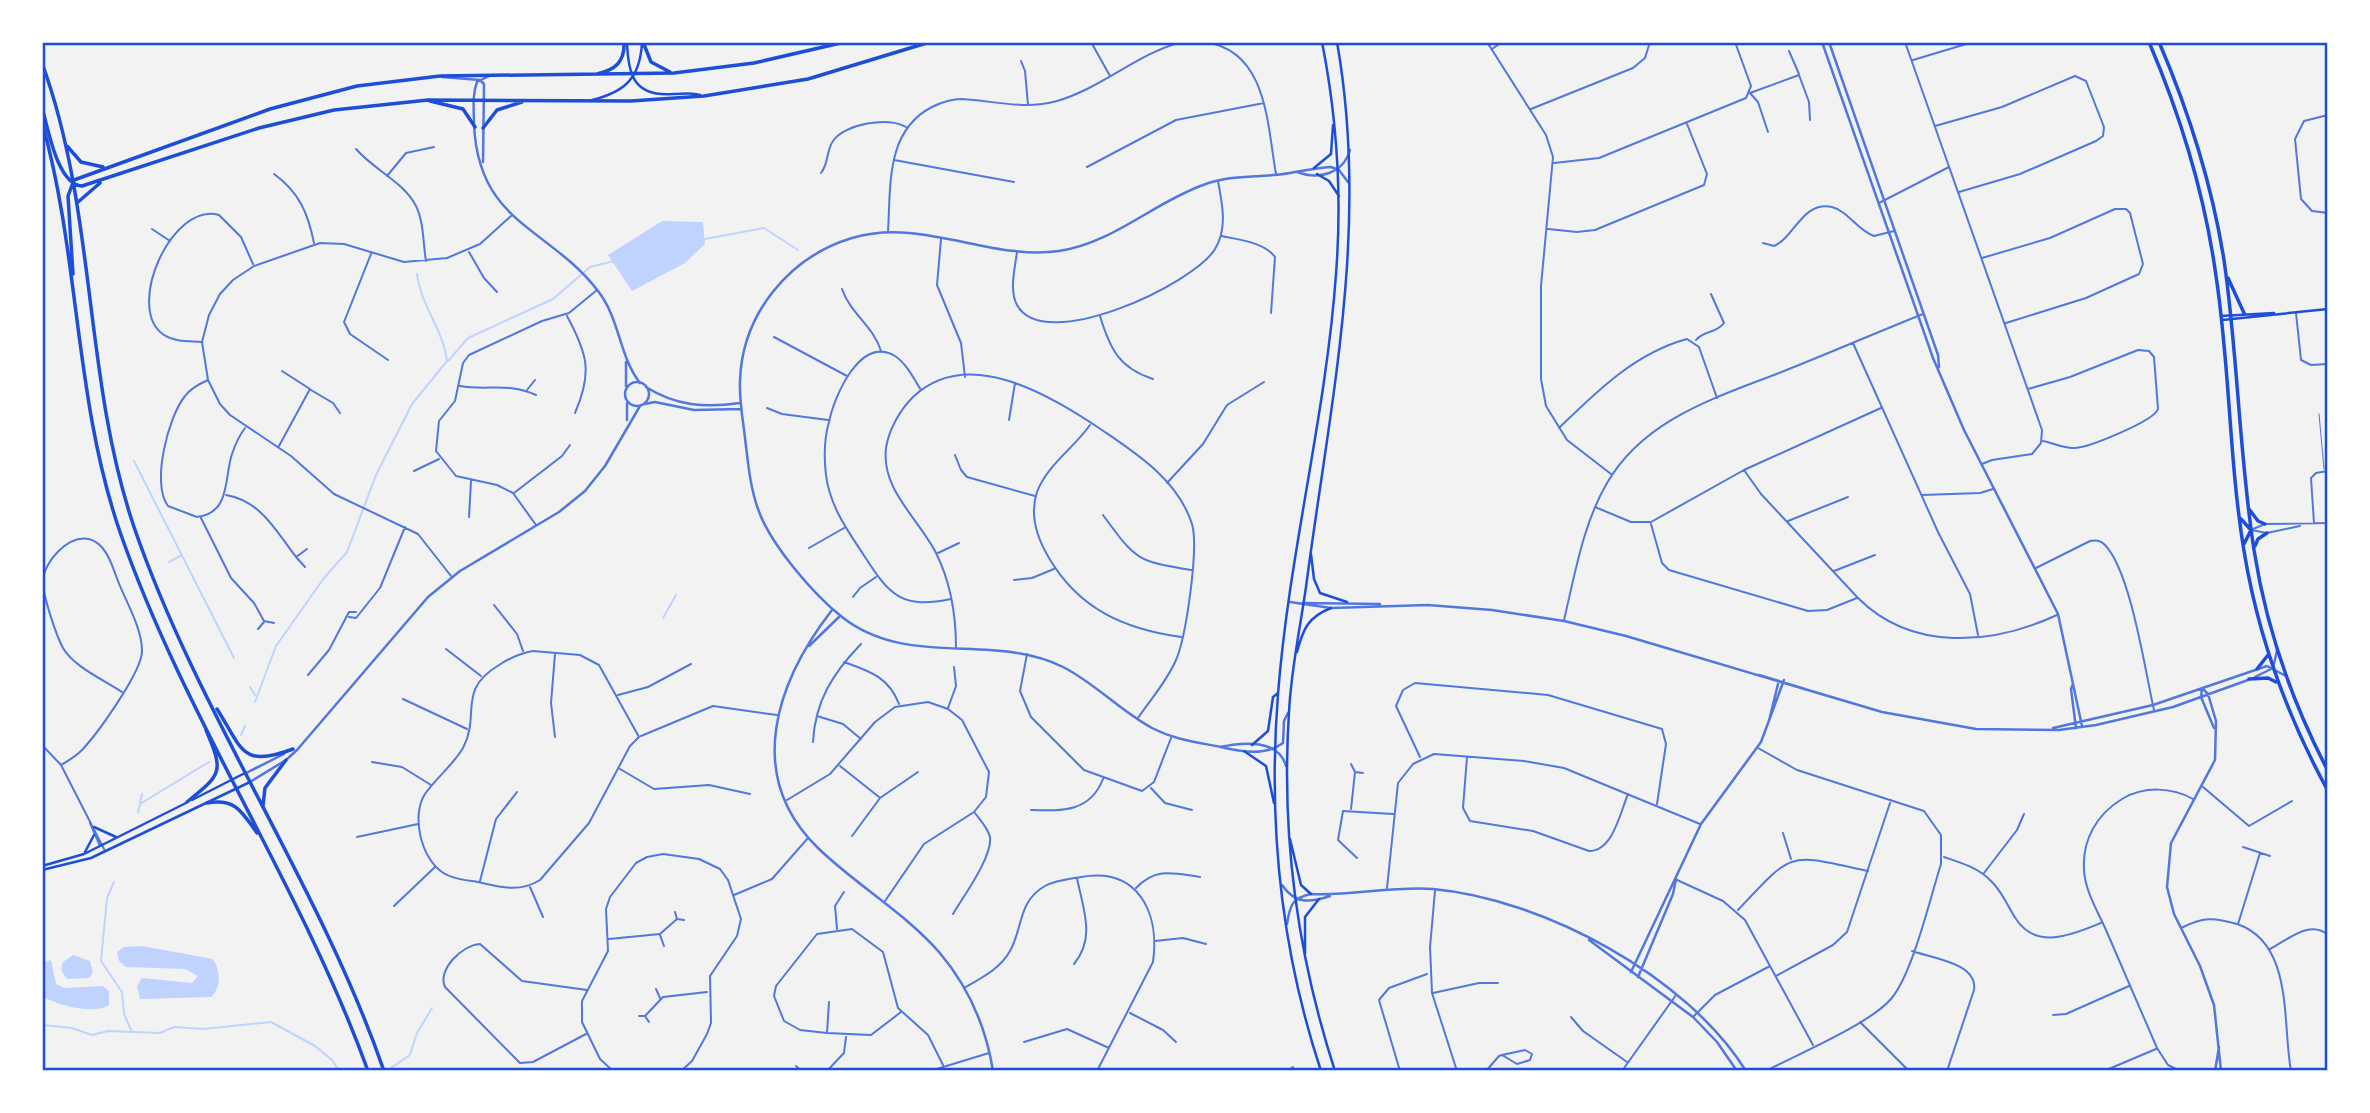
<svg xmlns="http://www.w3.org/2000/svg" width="2370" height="1113" viewBox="0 0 2370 1113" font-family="'Roboto Serif',serif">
  <rect width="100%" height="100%" fill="#f2f2f2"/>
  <path fill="#bfd3fe" d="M662,221L703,222L705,244L685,263L632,291L608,255Z
    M142,946L213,959C221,971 221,988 211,997L140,999L137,986L142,978L192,983L198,976L185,969L126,967L119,961L117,952L124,947Z
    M73,955L90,961L93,972L89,978L67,979L61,970L63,962Z
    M51,960L56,984L64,988L103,986L109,991V1005C94,1015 56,1005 42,996V963Z"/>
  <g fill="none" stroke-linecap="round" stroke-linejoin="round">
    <path stroke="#bfd3fe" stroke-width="2" d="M705,239L764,228L798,250
      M448,361L468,338L553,299L590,267L614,261
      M134,461L234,658
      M169,562L180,556
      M663,618L676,595
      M250,687L255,695
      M255,702L276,646L324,578L347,552L376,475L412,404L447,361C443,329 421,306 417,274
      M241,735L245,726
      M140,803L142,794
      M138,812L140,804L209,762
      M114,882L107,898L101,961L122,992L124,1014L132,1032
      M42,1025L72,1028L92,1035L108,1031L160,1033L174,1027L203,1029L271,1022L315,1046L332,1060L339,1071
      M391,1068L410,1055L417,1033L432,1008"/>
    <path stroke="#5277de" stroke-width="1" d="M2319,414L2324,469"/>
    <path stroke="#5277de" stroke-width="2" d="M1091,42L1110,76
      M1205,42C1268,51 1267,125 1276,174
      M1487,42L1546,135L1553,157L1541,286V379L1546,406L1567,440L1611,474
      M1905,42L2042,430L2041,443L2032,454L1992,460L1982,464
      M2269,42H2290
      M1492,49L1502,42
      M1789,51L1799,74
      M1913,60L1973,42
      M1021,61L1025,71L1028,105
      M1750,93L1799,75L1809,102L1810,120
      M1750,93L1758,102L1768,132
      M1531,109L1633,68L1645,58L1650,42
      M2328,115L2304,121L2295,139L2301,199L2312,211L2328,213
      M1935,126L2002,107L2075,76L2086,81L2104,127L2103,136L2096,141L2020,174L1959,192
      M356,149C374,170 404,182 416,206C424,222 423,244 426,261
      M894,160L1014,182
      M1554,163L1599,158L1746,98L1751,86L1735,42
      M1087,167L1176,120L1264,103
      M821,173C829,163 826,151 833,141C844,124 889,116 906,127
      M274,174C299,192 308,213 314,243
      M387,176L406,153L434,147
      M1879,203L1949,167
      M152,229L170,241
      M1548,229L1577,232L1595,230L1704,185L1707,174L1687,124
      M888,231C891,187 885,131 932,107C940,103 952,99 962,99C995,101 1024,110 1057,101C1102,88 1138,53 1182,42
      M1222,236C1239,240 1264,242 1275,257L1271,313
      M941,239L937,285L961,343L965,377
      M1763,243L1774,246C1795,237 1802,201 1832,207C1848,211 1858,231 1874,236L1894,231
      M469,252L484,278L497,292
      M1017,252C1015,268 1009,290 1017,305C1044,355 1194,284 1215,249C1228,228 1222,203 1218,181
      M371,254L344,322L350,334L388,360
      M1982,258L2050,238L2115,209H2126L2130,213L2143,264L2139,274L2086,298L2006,323
      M842,289C850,313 874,327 881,351
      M2296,313L2301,360L2311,365L2328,364
      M567,316C587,353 593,372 575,413
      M1100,316C1110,349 1119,368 1153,379
      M774,337L847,376
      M1696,340C1704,330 1716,334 1724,323L1711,294
      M201,342C189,341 175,342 164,335C124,309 172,201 219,215L241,237L253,264
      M1853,343L1938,532L1970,594L1978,635
      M208,380C199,384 191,388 185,396C168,417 151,484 168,506L197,517C231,513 224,478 232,454C235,445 239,436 245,428
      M460,386C487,391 508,382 536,395
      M2028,389L2070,377L2138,350L2149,351L2154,357L2158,409C2154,421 2090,447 2075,448C2065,449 2053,443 2043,441
      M311,390L333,403L340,413
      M527,390L535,380
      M921,390C914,379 906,363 895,356C860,335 834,397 829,422C824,439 824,458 826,475C830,507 848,531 865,557C890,596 902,609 951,599
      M767,408L782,414L828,420
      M1009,420L1015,383
      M1090,425C1074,448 1047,465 1037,492C1029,516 1037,538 1049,558C1079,609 1124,629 1181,637
      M1559,428C1596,392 1635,353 1687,339L1699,347L1717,398
      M279,446L310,389L282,371
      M955,455L961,470L967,477L1035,496
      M1744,470L1761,494L1858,598C1912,652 1992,645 2057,615
      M414,471L439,459
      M1167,483L1203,444L1227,405L1264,382
      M514,493L562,456L570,445
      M226,495C261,501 276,531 296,557
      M1922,495L1980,493L1993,489
      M1595,507L1631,522H1651L1744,470L1881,408
      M1103,515C1136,560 1136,561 1191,570
      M469,517L471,481
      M201,518L231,578L254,603L264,621L274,623
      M1788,521L1848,497
      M2314,523L2311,478L2316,473L2328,471
      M1651,524L1662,563L1669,570L1808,611L1827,610L1857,598
      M536,525L513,493L497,485L456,476L436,451L439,421L455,401L463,363L469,355L542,321L569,313L597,290
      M2253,529L2265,524L2328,523
      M2251,530L2267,533L2300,526
      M809,548L844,528
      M938,553L959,543
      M305,567L296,557L307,549
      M2036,568L2090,541C2096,540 2100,540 2105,545C2131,572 2145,671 2154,710
      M1834,571L1875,555
      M451,576L418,534L334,494L291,456L230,415L220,404L208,380L202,342L209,315L220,294L233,280L254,266L320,243L344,244L404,262L447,258L480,244L511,216
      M1014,580L1032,578L1054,569
      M853,597L860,588L876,577
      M494,605L517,634L523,651
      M349,617L356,618L380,588L405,527
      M1564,620C1575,574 1583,524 1607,483C1646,416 1722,396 1789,369C1834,351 1878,332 1923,314
      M258,629L264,622
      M956,648C956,614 951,582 935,551C917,517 881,489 886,448C889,429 900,410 913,397C969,344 1052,397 1102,430C1137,454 1178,480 1192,524C1199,548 1186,637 1176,660C1167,681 1151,699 1138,718
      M446,649L481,676
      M533,651L580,655L599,665L639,737L630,746L589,823L540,880C519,893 500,887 478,882C466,880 452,879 442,872C421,858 411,815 425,794C436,778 453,765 463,748C481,714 456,691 499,665C510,658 520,653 533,651Z
      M555,654L551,703L555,737
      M1027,654L1020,691L1031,717L1084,770L1142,791L1154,782L1171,738
      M844,662C869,671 889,677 899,704
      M308,675L329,650L349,612H356
      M618,695L648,687L691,664
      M403,699L467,729
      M948,708L956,686L954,667
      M817,716L843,724L861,739
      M641,736L713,706L777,715
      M813,742C815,701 833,673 861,644
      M42,745L61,765L105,851
      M1758,748L1797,770L1924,811L1941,835V864C1930,898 1913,973 1891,999C1868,1025 1798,1054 1766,1071
      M1420,757L1396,706L1403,690L1415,683L1548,695L1662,729L1666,744L1657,804
      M1467,757L1463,808L1470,821L1533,831L1589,851C1613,851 1620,813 1628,794
      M372,762L402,767L431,785
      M1351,764L1355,772L1363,773
      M61,765C68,761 76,756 82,750C97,734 142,672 142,651C142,628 126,602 118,581C112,566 107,544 89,539C68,535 43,562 43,582C43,596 56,635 63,648C74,667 104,680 122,692
      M840,766L879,797
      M620,769L654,789L709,785L750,794
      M2203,787L2249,826L2292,801
      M1151,788L1165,803L1192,810
      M787,800L830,774L875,722L895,707L928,702L948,709L962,720L989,772L986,797L974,812L924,844L885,901
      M1351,809L1355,772
      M1031,810C1063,811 1090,812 1103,779
      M90,823L100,846
      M1783,833L1791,859
      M852,836L880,798L918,772
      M357,837L418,824
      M2243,847L2270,856
      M1944,857C1962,863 1979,868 1992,882C2003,893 2008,907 2016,919C2037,951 2074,934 2101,923
      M1357,858L1338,840L1343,811L1393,814
      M1984,873L2017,830L2024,814
      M1677,880L1723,901L1745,920L1813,1045
      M480,881L496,819L517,792
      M530,887L543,917
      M1136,888C1156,867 1173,873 1200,877
      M1387,888L1398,783L1413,764L1434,754L1524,761L1564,768L1700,824
      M1435,891L1430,947L1432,993L1457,1071
      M734,895L772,879L808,838
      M394,906L435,867
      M1738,910C1795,849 1787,854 1868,871
      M675,912L677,919L684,920
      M953,914C963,897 993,856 990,837C988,828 980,820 975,813
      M2238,924L2260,853
      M2181,928C2203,917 2213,917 2237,924C2294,943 2282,1023 2291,1071
      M837,929L835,906L844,892
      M660,935L664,946
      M609,939L660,934L677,919
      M1155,941L1183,938L1206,944
      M2270,949C2287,940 2311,919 2328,935
      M1912,951C1932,958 1978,963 1974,990L1947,1071
      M1074,964C1096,937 1083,909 1077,878
      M1776,976L1833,945L1847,932L1891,800
      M964,988C981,978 1000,969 1010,951C1023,928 1018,901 1045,886C1056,880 1069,879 1081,877C1137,867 1160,911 1153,962L1097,1071
      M656,989L660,998
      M1433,993L1479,983H1498
      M829,1002L827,1033L871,1035L901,1012
      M1130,1013L1163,1030L1176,1042
      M2053,1015L2066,1014L2129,986
      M639,1016H645L649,1022
      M645,1016L663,997L707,992
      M1694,1016L1715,995L1770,966
      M1571,1017L1583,1031L1627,1062
      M1860,1022L1909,1071
      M827,1033L800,1030L784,1021L774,996L776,986L817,934L852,929L883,952L898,1008L928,1035L943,1065
      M586,1034L533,1062L520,1063L445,987C437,970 462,945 480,944L522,981L587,990
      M1024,1042L1067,1029L1109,1048
      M796,1066L802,1071
      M613,1071L600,1059L582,1022V1001L608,951L606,909L610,897L636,863L647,857L663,854L699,859L720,869L728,880L741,919L737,936L710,976L711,1023L707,1034L692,1061L681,1071
      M827,1071L844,1053L846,1037
      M930,1071L989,1053
      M1287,1071L1293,1067
      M1400,1071L1379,1000L1389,988L1427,974
      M1486,1071L1499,1056L1502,1055L1525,1050L1532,1054L1530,1060L1517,1064L1502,1055
      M1622,1071L1676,995
      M2104,1071L2156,1049
      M2180,1071L2168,1065L2157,1048C2140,1009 2123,970 2106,930C2098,912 2085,891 2084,870C2082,840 2097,814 2122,799C2144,786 2172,787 2193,799"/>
    <path stroke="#5277de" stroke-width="2.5" d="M1822,42L1933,358L1964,430L2058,614L2082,726
      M1829,42L1938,355L1939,367
      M489,76L477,82C472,95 474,110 474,124C478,224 549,227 598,291C620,319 619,356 640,383
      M442,77L480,80L484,84L483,162
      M1297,172C1319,180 1343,174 1350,150
      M625 394a12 12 0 1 1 24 0a12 12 0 1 1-24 0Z
      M626,386V362
      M646,387C676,406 705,408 740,403
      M627,403V420
      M645,404L655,402L694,410L741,409
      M1290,602L1331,608L1428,605L1492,610L1564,621L1626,636L1882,712L1976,729L2059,730L2096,725L2173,707L2248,680
      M1303,603L1380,604
      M832,610C777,681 743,775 818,848C856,885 904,912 939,952C968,986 986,1027 993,1071
      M809,646L839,617
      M1759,675L1805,689
      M2255,677L2273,668L2277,651
      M2073,684L2071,689L2076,728
      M2202,688L2208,694L2216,721L2215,760L2171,843L2167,887L2174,914L2200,966L2214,1005L2221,1071
      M2202,689L2201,697L2214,728
      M1288,713L1284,721L1283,743C1266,756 1241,752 1221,747C1196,742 1175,740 1152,728C1120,711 1095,683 1063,667C992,632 908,669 842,617C813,594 770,544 758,509C750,487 748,462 745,438C743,420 739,400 740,381C742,314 789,257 852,238C922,217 990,261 1059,251C1113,243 1153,203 1203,185C1234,173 1264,179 1295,172C1307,170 1318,168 1331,167L1339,170L1348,182
      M1769,721L1778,684
      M2053,728L2153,705L2267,666L2286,676
      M1220,747C1243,742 1279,739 1286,766
      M246,773L284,754
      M250,782L286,760L297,750L428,597L460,571L559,512L585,491L605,466L640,406
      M1282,885C1295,904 1309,903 1330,896
      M1287,924C1290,905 1292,898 1311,894C1352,896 1392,886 1433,889C1543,899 1687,976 1746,1071
      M1589,940L1693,1017L1717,1042L1737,1071
      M1631,972L1701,824L1761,742L1784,680
      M1638,977L1673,894L1676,879
      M2215,1071L2219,1047"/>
    <path stroke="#1d4ed8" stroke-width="2.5" d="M627,42C628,75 634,97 673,94C682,94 692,92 700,95
      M592,100C625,92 640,78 642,43
      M1314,168L1331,154L1333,125
      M1317,174L1329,181L1339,196
      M2221,316L2274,313
      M2222,320L2328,309
      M1311,554L1314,579L1320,593L1347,602
      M1297,652C1303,629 1308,617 1331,608
      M1252,745L1268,731L1273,697L1278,693
      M1244,751L1266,766L1274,803
      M192,800L245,773
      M94,827L116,837
      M1290,839L1301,885L1311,894
      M85,852L94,835
      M42,866L84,854L186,803
      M42,870L91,858L250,782
      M1305,954V917L1319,899
      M1321,1071C1281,950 1268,821 1278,694C1289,553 1326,415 1336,274C1342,197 1337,118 1322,42
      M1335,1071C1297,954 1281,835 1289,712C1291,670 1300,629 1306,587C1330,403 1370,229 1337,42"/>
    <path stroke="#1d4ed8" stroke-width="3.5" d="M643,42L651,62L670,72
      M2149,42C2181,117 2205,196 2216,276C2230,367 2229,461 2244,551C2258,636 2287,716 2328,791
      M2159,42C2189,112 2212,185 2224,260C2238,356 2239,454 2254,550C2266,627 2292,702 2328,771
      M42,63C97,214 83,376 134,527C199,716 319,883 384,1071
      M597,74C615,70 625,62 624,42
      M430,101L463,109L475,127
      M42,107C48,128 57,184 82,186L259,128L334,110L428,100L631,101L704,96L808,79L930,42
      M42,122C80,257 74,399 120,532C185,719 301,885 368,1071
      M483,128L497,110L522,102
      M67,146L81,162L103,167
      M78,202L100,183
      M73,274L68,196L74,180L270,109L357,86L440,76L674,73L754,63L845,42
      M2228,278L2244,313
      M2249,509L2258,521L2265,524
      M2241,519L2251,530L2244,544
      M2255,546L2258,539L2267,533
      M2257,669L2268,655
      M2249,679L2268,678L2276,682
      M217,709C242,748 241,769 293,749
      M187,802C222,774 224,772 206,730
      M207,803C236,798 242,812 257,833
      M263,806L265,788L286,760"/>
  </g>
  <rect width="2370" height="1113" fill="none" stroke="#ffffff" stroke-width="88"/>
  <rect x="44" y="44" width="2282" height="1025" fill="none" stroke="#1d4ed8" stroke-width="2.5"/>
</svg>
